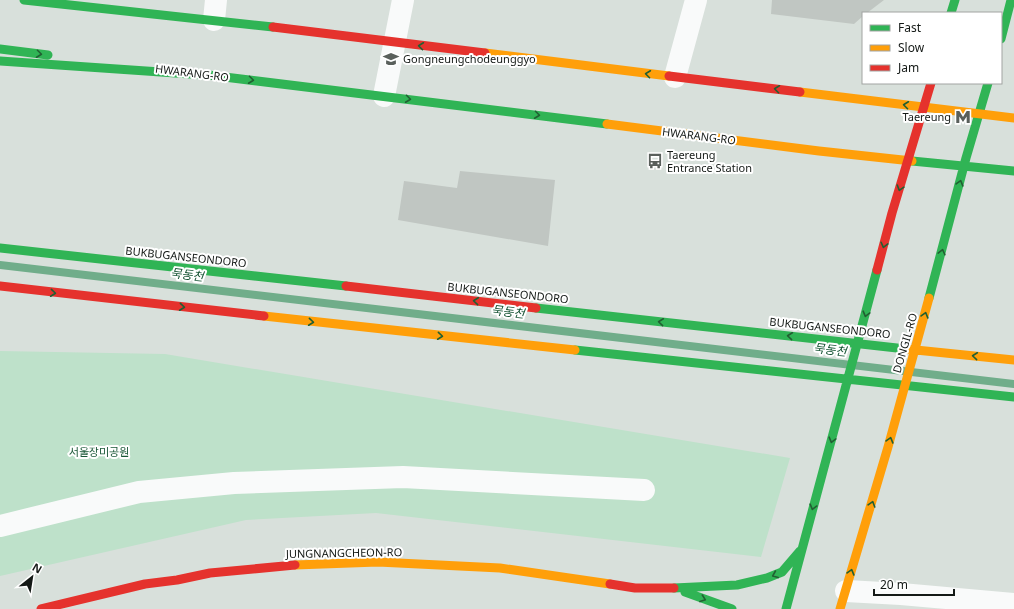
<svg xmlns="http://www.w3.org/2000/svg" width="1014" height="609" viewBox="0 0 1014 609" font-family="'Noto Sans','Noto Sans KR',sans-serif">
  <rect width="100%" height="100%" fill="#d8e0db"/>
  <path fill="#bee1ca" d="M0,351L165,354L790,458L761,557L376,513L246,520L0,576Z"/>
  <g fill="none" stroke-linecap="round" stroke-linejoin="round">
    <path stroke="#70ad8a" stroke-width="8" d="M0,265L1014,384"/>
  </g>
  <path fill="#c0c6c2" d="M772,0H884L867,13H863V16L854,24L771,14Z
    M460,171L555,180L548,246L398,220L404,181L457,188Z"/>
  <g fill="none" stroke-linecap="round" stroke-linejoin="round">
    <path stroke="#f9fafa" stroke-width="22" d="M214,20L216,0
      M675,77L696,0
      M384,96L403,0
      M0,526L139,492L234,483L403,477L644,490
      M846,591L901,594L1014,604"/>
    <path stroke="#30b455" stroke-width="9" d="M24,0L273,27
      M951,13L955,0
      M1001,39L1011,0
      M0,49L48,55
      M0,61L219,76
      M200,74L607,124
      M912,161L1014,171
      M0,248L346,286
      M929,298L966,158L988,83
      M536,308L906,349
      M575,350L1014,397
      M674,588L737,585L767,578L782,572L800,551
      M685,592L732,609
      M786,609L877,270"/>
    <path stroke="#ff9f0a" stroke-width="9" d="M485,53L669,76
      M800,92L1014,118
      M607,124L819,151L912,161
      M264,316L575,350
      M906,349L1014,360
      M295,565L378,562L500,568L610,584
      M840,609L888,447L929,298"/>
    <path stroke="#e5322d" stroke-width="9" d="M273,27L485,53
      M669,76L800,92
      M877,270L892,213L931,83
      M0,286L264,316
      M346,286L536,308
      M610,584L635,588H674
      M41,609L145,584L177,580L210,573L295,565"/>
  </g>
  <defs><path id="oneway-chevron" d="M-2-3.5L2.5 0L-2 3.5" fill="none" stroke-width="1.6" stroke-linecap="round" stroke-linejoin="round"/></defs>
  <g stroke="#215f32">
    <use href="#oneway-chevron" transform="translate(421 46) rotate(-173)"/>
    <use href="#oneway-chevron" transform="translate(39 54) rotate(7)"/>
    <use href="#oneway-chevron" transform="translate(648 74) rotate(-173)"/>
    <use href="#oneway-chevron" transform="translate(251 80) rotate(7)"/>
    <use href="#oneway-chevron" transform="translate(777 89) rotate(-173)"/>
    <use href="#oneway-chevron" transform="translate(408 99) rotate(7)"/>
    <use href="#oneway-chevron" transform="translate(906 105) rotate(-173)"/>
    <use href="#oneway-chevron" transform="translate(537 115) rotate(7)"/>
    <use href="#oneway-chevron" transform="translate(960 183) rotate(-74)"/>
    <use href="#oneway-chevron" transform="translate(900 188) rotate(107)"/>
    <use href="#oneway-chevron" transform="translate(884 245) rotate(104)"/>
    <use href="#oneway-chevron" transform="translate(942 252) rotate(-76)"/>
    <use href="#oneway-chevron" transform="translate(53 293) rotate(6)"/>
    <use href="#oneway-chevron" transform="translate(476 301) rotate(-174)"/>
    <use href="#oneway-chevron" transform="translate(182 307) rotate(6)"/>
    <use href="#oneway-chevron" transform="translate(866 314) rotate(105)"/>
    <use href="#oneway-chevron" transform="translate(925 315) rotate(-74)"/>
    <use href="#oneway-chevron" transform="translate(311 322) rotate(6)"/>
    <use href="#oneway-chevron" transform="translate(661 322) rotate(-174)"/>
    <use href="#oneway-chevron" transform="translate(440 336) rotate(6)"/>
    <use href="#oneway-chevron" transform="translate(790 336) rotate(-174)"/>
    <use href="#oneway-chevron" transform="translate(975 356) rotate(-174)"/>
    <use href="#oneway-chevron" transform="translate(832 440) rotate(105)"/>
    <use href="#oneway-chevron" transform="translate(890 440) rotate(-74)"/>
    <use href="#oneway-chevron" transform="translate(872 504) rotate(-73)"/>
    <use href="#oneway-chevron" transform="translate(813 507) rotate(105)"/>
    <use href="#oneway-chevron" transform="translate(851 572) rotate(-74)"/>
    <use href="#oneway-chevron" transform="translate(775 575) rotate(157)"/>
    <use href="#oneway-chevron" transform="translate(703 599) rotate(20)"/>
  </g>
  <defs>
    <symbol id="school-bare" viewBox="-9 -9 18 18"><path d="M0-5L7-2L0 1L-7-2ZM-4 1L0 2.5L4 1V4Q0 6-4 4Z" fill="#595f5b" stroke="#fff" stroke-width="2.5" paint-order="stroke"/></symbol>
    <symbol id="metro-bare" viewBox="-9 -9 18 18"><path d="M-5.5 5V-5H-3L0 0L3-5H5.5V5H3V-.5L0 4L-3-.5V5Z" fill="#595f5b" stroke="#fff" stroke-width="2.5" paint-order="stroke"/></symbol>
    <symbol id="bus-bare" viewBox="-9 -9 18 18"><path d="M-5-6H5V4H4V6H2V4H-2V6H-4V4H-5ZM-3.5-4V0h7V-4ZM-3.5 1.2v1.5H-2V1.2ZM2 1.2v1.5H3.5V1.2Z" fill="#595f5b" stroke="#fff" stroke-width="2.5" paint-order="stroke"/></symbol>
  </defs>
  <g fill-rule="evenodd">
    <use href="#school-bare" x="380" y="48" width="22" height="22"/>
    <use href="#metro-bare" x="952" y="106" width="22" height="22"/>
    <use href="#bus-bare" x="644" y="150" width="22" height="22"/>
  </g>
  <g text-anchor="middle" stroke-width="4" stroke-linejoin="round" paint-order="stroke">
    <g font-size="11" fill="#141916" stroke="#fff" text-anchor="start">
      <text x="403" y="63">Gongneungchodeunggyo</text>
      <text x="951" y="121" text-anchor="end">Taereung</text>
      <text x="667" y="159">Taereung<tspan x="667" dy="13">Entrance Station</tspan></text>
    </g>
    <g font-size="11" fill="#141916" stroke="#fff">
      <text transform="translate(192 73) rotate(7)" y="4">HWARANG-RO</text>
      <text transform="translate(699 136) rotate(7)" y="4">HWARANG-RO</text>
      <text transform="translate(186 257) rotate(6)" y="4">BUKBUGANSEONDORO</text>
      <text transform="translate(508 293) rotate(6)" y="4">BUKBUGANSEONDORO</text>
      <text transform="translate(830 328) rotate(6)" y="4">BUKBUGANSEONDORO</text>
      <text transform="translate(905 343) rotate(-74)" y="4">DONGIL-RO</text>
      <text transform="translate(344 553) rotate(-1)" y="4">JUNGNANGCHEON-RO</text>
    </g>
    <g font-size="11" fill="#195736" stroke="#fff">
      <text x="99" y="456">서울장미공원</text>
    </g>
    <g font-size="12" font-style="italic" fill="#155333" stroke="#fff">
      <text transform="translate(187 275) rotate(7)" y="4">묵동천</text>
      <text transform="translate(508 312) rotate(7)" y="4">묵동천</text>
      <text transform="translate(830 350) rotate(7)" y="4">묵동천</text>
    </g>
  </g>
  <rect x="862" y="12" width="140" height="72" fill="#ffffff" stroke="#a1a3a2"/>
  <rect x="870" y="25" width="20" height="6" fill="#30b455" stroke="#a1a3a2"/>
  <text x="898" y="32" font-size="12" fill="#141916">Fast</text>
  <rect x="870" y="45" width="20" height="6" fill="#ff9f0a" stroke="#a1a3a2"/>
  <text x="898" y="52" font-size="12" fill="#141916">Slow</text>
  <rect x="870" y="65" width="20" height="6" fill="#e5322d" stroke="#a1a3a2"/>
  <text x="898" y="72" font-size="12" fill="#141916">Jam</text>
  <g transform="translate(32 577) rotate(30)" stroke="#ffffff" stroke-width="3" paint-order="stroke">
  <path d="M0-3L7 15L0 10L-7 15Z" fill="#141916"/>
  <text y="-6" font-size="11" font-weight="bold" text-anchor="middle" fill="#141916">N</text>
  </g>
  <path d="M874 589v6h80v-6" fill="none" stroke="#141916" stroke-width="2"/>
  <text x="880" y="589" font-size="12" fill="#141916" stroke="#ffffff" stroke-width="3" paint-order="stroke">20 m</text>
</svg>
